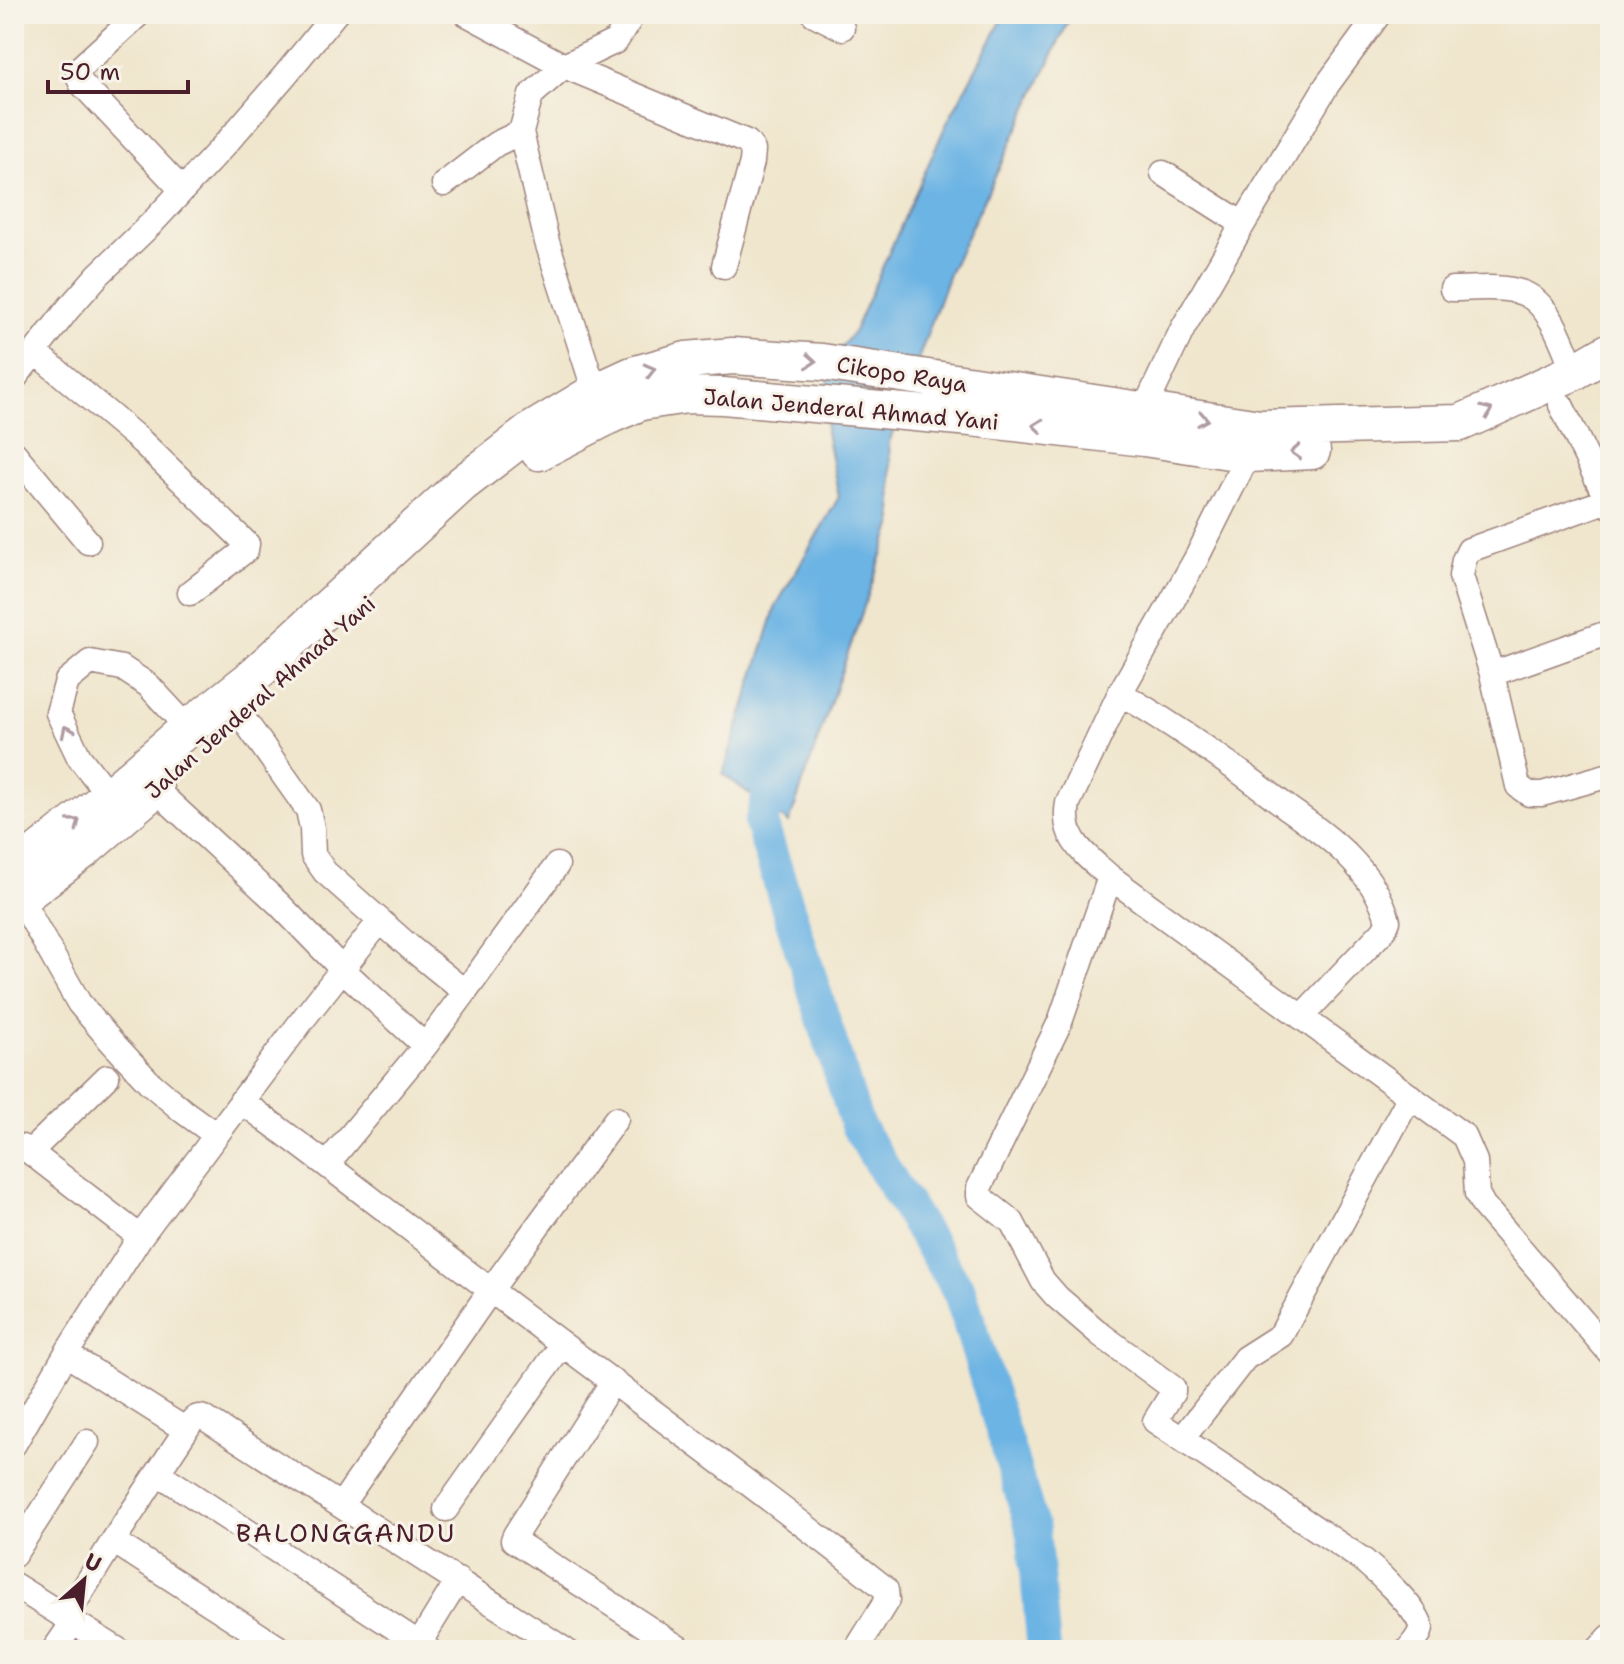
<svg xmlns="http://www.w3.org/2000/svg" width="1624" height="1664" viewBox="0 0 1624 1664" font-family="'Shantell Sans',sans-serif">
  <rect width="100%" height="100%" fill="#f7f3e8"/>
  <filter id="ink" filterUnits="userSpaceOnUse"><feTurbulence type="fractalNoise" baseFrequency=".0125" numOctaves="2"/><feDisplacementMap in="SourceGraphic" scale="16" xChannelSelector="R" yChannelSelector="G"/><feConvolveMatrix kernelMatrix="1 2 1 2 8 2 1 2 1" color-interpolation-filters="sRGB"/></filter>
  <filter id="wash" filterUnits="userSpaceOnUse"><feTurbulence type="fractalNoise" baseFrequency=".006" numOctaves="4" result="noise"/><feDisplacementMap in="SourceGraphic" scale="32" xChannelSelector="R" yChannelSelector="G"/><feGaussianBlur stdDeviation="1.8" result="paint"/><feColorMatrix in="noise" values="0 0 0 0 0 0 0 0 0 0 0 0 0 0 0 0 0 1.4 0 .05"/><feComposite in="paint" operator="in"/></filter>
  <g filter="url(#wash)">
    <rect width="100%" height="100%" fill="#f0e6cd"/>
    <path fill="#6cb4e4" stroke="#5b6a88" stroke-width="2" d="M1005,14H1072L949,274L910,382L889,443L893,523L789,823L723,774L776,606L839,497L826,432L829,363L854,331L945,127Z"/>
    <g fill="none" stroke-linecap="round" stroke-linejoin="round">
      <path stroke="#6cb4e4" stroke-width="34" d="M779,760L761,823L857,1125L960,1293L1033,1530L1044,1650"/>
    </g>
  </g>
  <g filter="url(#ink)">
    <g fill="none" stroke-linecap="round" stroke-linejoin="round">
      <defs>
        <path id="minor" d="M139,14L81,67L78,75L81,83L182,190
          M467,14L564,66L747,142L753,150L752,162L724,266
          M814,14L842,28
          M1163,173L1243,224
          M444,184L496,144L521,132
          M1452,289C1475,289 1501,285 1523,293C1551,304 1564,347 1574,372
          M36,353L142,442L247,544L246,550L190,593
          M14,379L68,309L98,275L152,223L229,140L286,74L335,14
          M595,392L547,242L521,132L531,95L564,66L616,41L633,14
          M1561,405L1610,506
          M1144,410L1183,328L1243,224L1327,85L1379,14
          M1255,441L1196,559L1120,693L1068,803C1061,840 1086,855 1110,877L1464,1136L1475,1161L1477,1194L1483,1205L1610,1353
          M14,453L88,542
          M1608,500L1469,550L1464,560L1461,576L1492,674L1518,786L1529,794H1542L1610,775
          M1492,674L1610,632
          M1120,693C1179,728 1234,766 1288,808C1308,822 1329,837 1346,854C1364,872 1382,896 1388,921L1384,930L1301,1017
          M240,714L308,810L312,828L313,855L325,872L412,949L465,992L425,1046L327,1164
          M155,789L279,904L342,969L425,1046
          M109,796L79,757L58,713L67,681L90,662L122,668L148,685L188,728
          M1110,877L1060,1022L979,1188V1196L1012,1222L1043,1281L1057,1297L1100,1334L1173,1388V1392L1155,1421L1363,1560C1376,1571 1421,1612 1421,1628C1420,1637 1412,1644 1408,1650
          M20,898L79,1003L111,1041L149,1082L183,1111L216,1135
          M465,992L557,865
          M241,1101C333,1168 422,1239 513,1307C636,1400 761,1490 882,1586L886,1590L887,1600L856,1650
          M14,1150L22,1147L30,1152L140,1237
          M30,1152L107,1077
          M66,1354L186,1430
          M613,1381L515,1535L513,1540L682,1650
          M1182,1439L1245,1358L1281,1335L1410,1096
          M14,1444L66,1354L140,1237L304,1018L380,921
          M158,1473L429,1650
          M341,1505L490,1291L616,1119
          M446,1509L562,1345
          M113,1541L282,1650
          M14,1555L87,1442
          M14,1585L118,1650
          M66,1617L113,1541L186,1430C191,1422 195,1413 206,1419L565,1650
          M54,1650L74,1621
          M415,1650L458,1580
          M1598,1650L1610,1637"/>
        <path id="highway" d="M539,452L613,414L641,402L687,395L723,396L971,418L1144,438L1249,454L1312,451
          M14,871L109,796L188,728L249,680L462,484L532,430L595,392L632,375L686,360L733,356L822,362L1260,428L1460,423L1574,372L1610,351
          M14,903L83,851L155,789"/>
      </defs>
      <use href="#minor" stroke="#9d827c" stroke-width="27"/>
      <use href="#highway" stroke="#9d827c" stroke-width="39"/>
      <use href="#minor" stroke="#fff" stroke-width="24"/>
      <use href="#highway" stroke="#fff" stroke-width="36"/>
    </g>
    <defs><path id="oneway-chevron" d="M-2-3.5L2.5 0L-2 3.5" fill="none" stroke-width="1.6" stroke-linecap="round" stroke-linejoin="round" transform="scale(2)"/></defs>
    <g stroke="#ae9aa0">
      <use href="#oneway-chevron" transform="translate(811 361) rotate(4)"/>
      <use href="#oneway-chevron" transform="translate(650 370) rotate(-15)"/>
      <use href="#oneway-chevron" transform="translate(1487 411) rotate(-24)"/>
      <use href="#oneway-chevron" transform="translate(1203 419) rotate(9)"/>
      <use href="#oneway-chevron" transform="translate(1038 426) rotate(-174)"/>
      <use href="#oneway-chevron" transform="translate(1296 452) rotate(177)"/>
      <use href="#oneway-chevron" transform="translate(67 731) rotate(-116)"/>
      <use href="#oneway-chevron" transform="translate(75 823) rotate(-38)"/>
    </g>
  </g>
  <g text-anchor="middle" stroke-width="6" stroke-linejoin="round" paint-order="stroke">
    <g font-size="22" fill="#4a1f2b" stroke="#f7f3e8">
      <text transform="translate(902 374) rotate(9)" y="8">Cikopo Raya</text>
      <text transform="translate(851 409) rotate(5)" y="8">Jalan Jenderal Ahmad Yani</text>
      <text transform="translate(260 697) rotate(-41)" y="8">Jalan Jenderal Ahmad Yani</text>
    </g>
    <g font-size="26" letter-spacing="2" fill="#4a1f2b" stroke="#f7f3e8">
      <text x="346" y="1542">BALONGGANDU</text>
    </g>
  </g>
  <rect width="1624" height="1664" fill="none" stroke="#f7f3e8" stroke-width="48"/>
  <g transform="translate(84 1580) rotate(27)" stroke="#f7f3e8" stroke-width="6" paint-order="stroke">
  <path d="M0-6L14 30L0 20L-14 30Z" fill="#4a1f2b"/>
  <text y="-12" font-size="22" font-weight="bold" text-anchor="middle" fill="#4a1f2b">U</text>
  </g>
  <path d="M48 80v12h140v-12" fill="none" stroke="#4a1f2b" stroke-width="4"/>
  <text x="60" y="80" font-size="24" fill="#4a1f2b" stroke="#f7f3e8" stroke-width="6" paint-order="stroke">50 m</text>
</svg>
